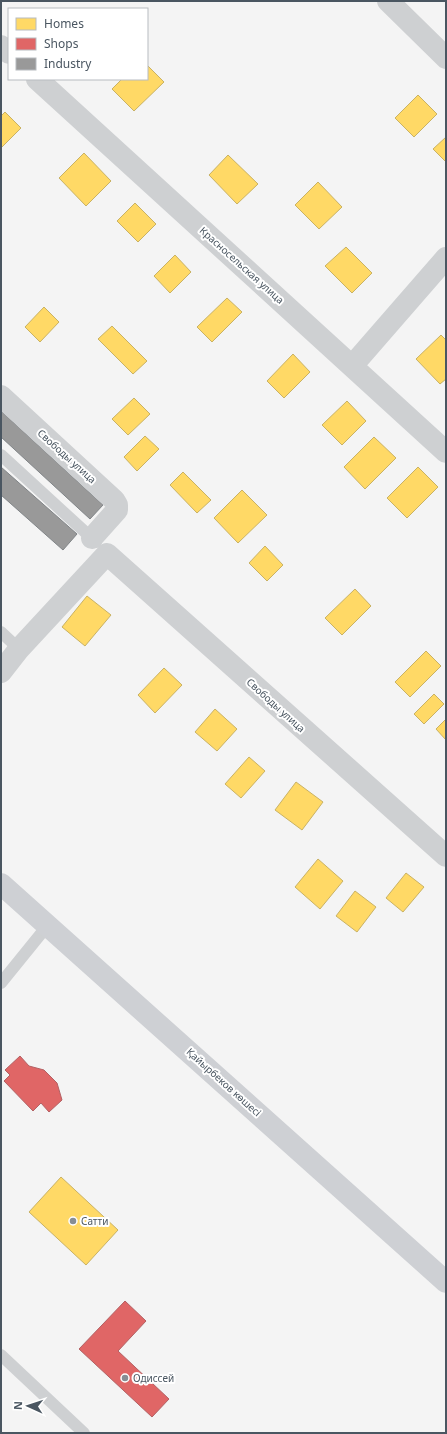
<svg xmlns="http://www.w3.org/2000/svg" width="447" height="1434" viewBox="0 0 447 1434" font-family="'Noto Sans',sans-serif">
  <rect width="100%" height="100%" fill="#f4f4f4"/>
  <path fill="#ffd966" stroke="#c9b264" d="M147,65L164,82L134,111L112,89L122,79H147Z
    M418,95L437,114L414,137L395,118Z
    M5,112L21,128L1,148V116Z
    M446,137V162L433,149Z
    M84,153L111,181L86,206L59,178Z
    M228,155L258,184L237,204L209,175Z
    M318,182L342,207L319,229L295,205Z
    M135,203L156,224L138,242L117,221Z
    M346,247L372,273L352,293L325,266Z
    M175,255L191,272L170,293L154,276Z
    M227,298L242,312L212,342L197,327Z
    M44,307L59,322L40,342L25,327Z
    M112,326L147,361L133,374L98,339Z
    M441,335L446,340V379L440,384L416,359Z
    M293,354L310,372L284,398L267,381Z
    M134,398L150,414L128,435L112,419Z
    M347,401L366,421L342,445L322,425Z
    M145,436L159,449L137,471L124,457Z
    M374,437L396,458L365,489L344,467Z
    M418,467L438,487L407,518L387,498Z
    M183,472L211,500L197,513L170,485Z
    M242,490L267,515L238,543L214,518Z
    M265,546L283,565L267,581L249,563Z
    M355,589L371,606L342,635L325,618Z
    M87,596L111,615L85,646L62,627Z
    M426,651L441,666L410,697L395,682Z
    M164,668L182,685L155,713L138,695Z
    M434,694L444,704L424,724L414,714Z
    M215,709L237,729L217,751L195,732Z
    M446,719V740L436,729Z
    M249,757L265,771L241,798L225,784Z
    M296,782L323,802L302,830L275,810Z
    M318,859L343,881L320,909L295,887Z
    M406,873L424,887L403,912L386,898Z
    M355,891L376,907L357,932L336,916Z
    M61,1177L118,1230L86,1265L29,1212Z"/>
  <path fill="#e06666" stroke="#b36164" d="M20,1056L29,1066L44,1070L57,1083L62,1100L49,1112L41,1103L33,1111L4,1081L10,1075L5,1070Z
    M125,1301L146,1321L118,1351L169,1399L152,1417L79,1349Z"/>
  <path fill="#999" stroke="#818588" d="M1,411L103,505L90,519L1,437Z
    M1,467L77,534L63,550L1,495Z"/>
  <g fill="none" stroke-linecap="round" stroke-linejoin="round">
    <path stroke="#ced0d2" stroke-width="12" d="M1,455L96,542
      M1,632L19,649
      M1,983L48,925
      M1,1355L84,1433"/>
    <path stroke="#ced0d2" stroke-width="22" d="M388,1L446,58
      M1,46L9,53
      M37,79L446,452
      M352,366L446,258
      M1,396L114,500L117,505V510L92,538
      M1,672L19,649L107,554L446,856"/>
    <path stroke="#ced0d4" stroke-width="22" d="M1,884L446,1282"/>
  </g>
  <g fill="#868d94" stroke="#fff" stroke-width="1.5">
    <circle cx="73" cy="1221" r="4"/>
    <circle cx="125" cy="1378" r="4"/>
  </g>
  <g text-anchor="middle" stroke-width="4" stroke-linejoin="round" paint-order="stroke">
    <g font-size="10" fill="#4a5661" stroke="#fff">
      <text transform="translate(242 265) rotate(42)" y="4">Красносельская улица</text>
      <text transform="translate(67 456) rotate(42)" y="4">Свободы улица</text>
      <text transform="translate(276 705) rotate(42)" y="4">Свободы улица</text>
      <text transform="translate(224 1082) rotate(42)" y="4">Қайырбеков көшесі</text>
    </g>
    <g font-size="10" fill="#4a5661" stroke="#fff" text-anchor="start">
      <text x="81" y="1225">Сатти</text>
      <text x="133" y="1382">Одиссей</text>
    </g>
  </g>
  <rect width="447" height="1434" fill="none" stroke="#4a5661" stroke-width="4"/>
  <rect x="8" y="8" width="140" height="72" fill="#ffffff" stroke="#b7bbc0"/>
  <rect x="16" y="18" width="20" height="12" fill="#ffd966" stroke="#b7bbc0"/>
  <text x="44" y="28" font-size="12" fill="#4a5661">Homes</text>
  <rect x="16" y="38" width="20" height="12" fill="#e06666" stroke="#b7bbc0"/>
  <text x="44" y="48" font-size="12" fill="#4a5661">Shops</text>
  <rect x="16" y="58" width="20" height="12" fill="#999999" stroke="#b7bbc0"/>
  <text x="44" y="68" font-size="12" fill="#4a5661">Industry</text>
  <g transform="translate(28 1406) rotate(273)" stroke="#ffffff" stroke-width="3" paint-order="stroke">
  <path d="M0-3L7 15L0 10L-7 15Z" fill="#4a5661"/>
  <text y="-6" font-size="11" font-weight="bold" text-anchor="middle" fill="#4a5661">N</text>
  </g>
</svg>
